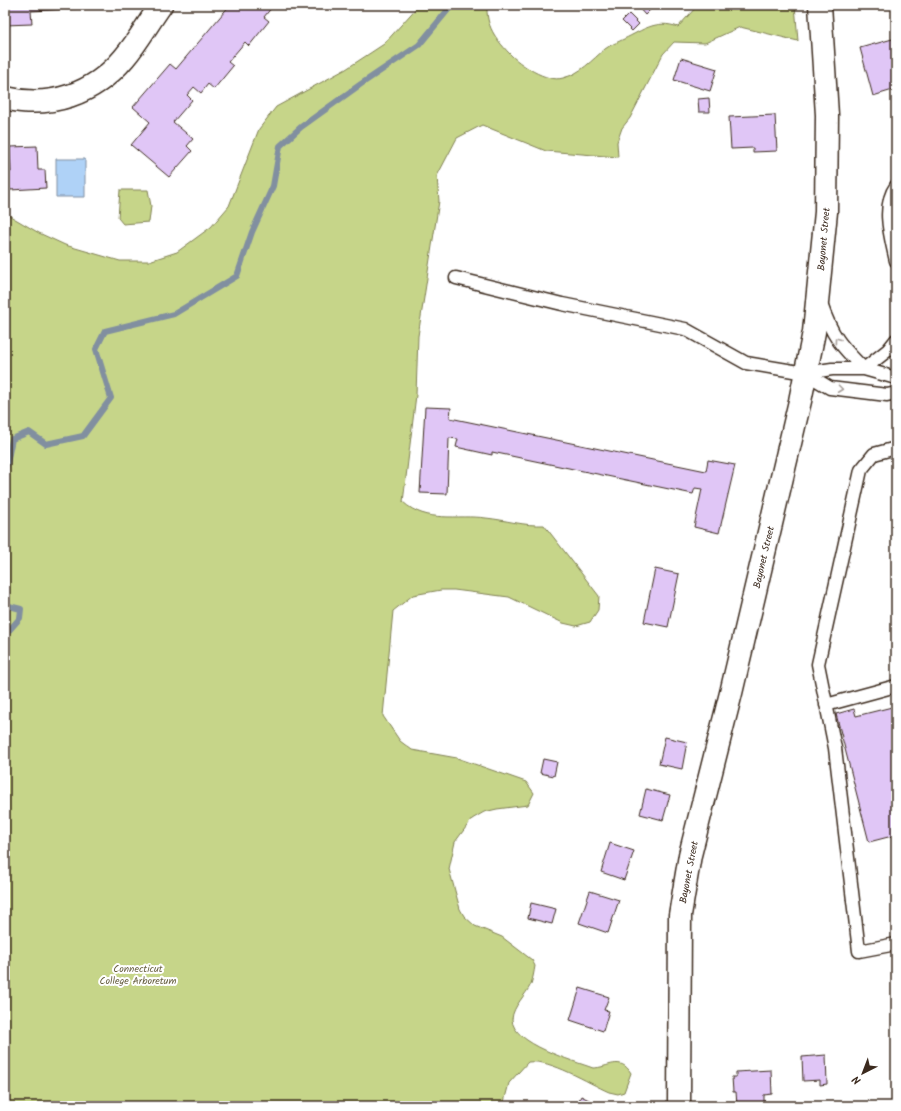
<svg xmlns="http://www.w3.org/2000/svg" width="901" height="1111" viewBox="0 0 901 1111" font-family="Kalam,sans-serif">
  <rect width="100%" height="100%" fill="#fff"/>
  <filter id="ink" filterUnits="userSpaceOnUse"><feTurbulence type="fractalNoise" baseFrequency=".025" numOctaves="2"/><feDisplacementMap in="SourceGraphic" scale="8" xChannelSelector="R" yChannelSelector="G"/><feConvolveMatrix kernelMatrix="1 2 1 2 8 2 1 2 1" color-interpolation-filters="sRGB"/></filter>
  <g filter="url(#ink)">
    <path fill="#c6d589" stroke="#808054" d="M419,5H487C486,26 495,38 509,53C519,64 547,83 563,78C580,74 592,60 605,49C610,45 618,42 624,39C643,30 656,19 678,27L698,5H795L798,41L740,27L705,43L674,42L663,54L630,118L622,128L617,142L618,157L546,151L482,125L457,138L437,176L439,201L418,336L416,395L403,502C427,524 457,514 486,518C506,520 524,526 544,525L599,596L598,610L590,622L576,626L563,623L509,597L454,590H441L413,595L393,611L383,716L400,741L412,750L457,758L526,782L534,793L528,805L497,809L484,812L472,819L455,842L449,869L460,909L464,916L475,926L502,937L532,960L535,966C534,972 533,978 531,984C526,995 513,1006 512,1019C512,1044 574,1061 593,1068C608,1068 620,1055 631,1073L624,1092L618,1094L609,1092C588,1083 551,1059 528,1062L509,1083L503,1106H5V213L39,233L65,245L120,261H149L177,252L211,227L229,206L259,129L276,107L346,69L384,44Z
      M120,190H148L151,206L149,222L123,224L118,218Z"/>
    <path fill="#afd2f7" stroke="#818fa0" d="M56,159H85V197H56Z"/>
    <g fill="none" stroke-linecap="round" stroke-linejoin="round">
      <path stroke="#818fa0" stroke-width="6" d="M5,473L12,439L29,432L46,444L83,436L111,398L96,349L105,331L174,314L237,276L252,232L273,186L280,146L301,127L361,84L419,45L452,5
        M5,605L21,609L20,618L5,635"/>
    </g>
    <path fill="#e0c6f6" stroke="#3b2a1e" d="M5,5H86L87,8L31,11L32,24L5,25Z
      M230,5H269L272,7L264,17L269,21L249,46L245,42L228,62L233,66L214,89L208,84L201,93L194,87L187,95L192,100L173,122L193,139L187,146L192,151L169,177L131,145L150,122L133,107L170,64L176,69Z
      M640,5H647L651,9L645,15L638,7Z
      M629,14L639,24L632,31L622,21Z
      M896,38V89L873,96L860,48Z
      M681,58L717,69L710,91L674,80Z
      M709,98L710,112H699L698,99Z
      M775,115L777,151L753,152V148L731,149L729,117Z
      M37,146L38,170H45L46,188L10,190L9,183L5,184V172H11L10,147Z
      M425,407L451,408L450,418L706,471L708,460L735,465L719,533L694,527L702,489L695,488L693,494L492,452V455L456,447L458,439L449,438L447,494L420,493Z
      M655,569L679,574L668,627L644,622Z
      M896,706V835L869,842L836,714L854,709L856,716Z
      M665,737L687,742L682,769L659,764Z
      M543,759L557,762L554,776L540,773Z
      M646,789L670,795L663,820L640,814Z
      M610,843L634,851L624,880L601,872Z
      M590,891L619,900L608,933L579,923Z
      M531,903L556,909L552,924L528,918Z
      M580,988L609,997L604,1010L609,1011L603,1031L570,1020Z
      M826,1055L827,1084L820,1085V1080L803,1081L802,1057Z
      M771,1070L772,1094L764,1095V1103L737,1105L736,1092H733L732,1077H736V1072Z
      M581,1096L601,1106H576Z"/>
    <g fill="none" stroke-linecap="round" stroke-linejoin="round">
      <defs>
        <path id="service" d="M896,186C881,207 891,238 896,261
          M456,278L562,304L685,329L746,363L805,373L832,369H864L896,378
          M821,304C832,336 840,345 864,369
          M864,369L888,350L896,340
          M805,373L830,388L887,395L896,393
          M896,448L874,454L861,470L818,664L835,748L859,951L896,944
          M826,705L896,686"/>
        <path id="minor" d="M5,98C50,109 94,94 124,58C138,42 148,23 161,5"/>
        <path id="tertiary" d="M679,1106L680,915L690,855L731,693L800,401L814,332L826,212L827,115L820,5"/>
      </defs>
      <use href="#service" stroke="#3b2a1e" stroke-width="15"/>
      <use href="#minor" stroke="#3b2a1e" stroke-width="25"/>
      <use href="#tertiary" stroke="#3b2a1e" stroke-width="25"/>
      <use href="#service" stroke="#fff" stroke-width="12"/>
      <use href="#minor" stroke="#fff" stroke-width="22"/>
      <use href="#tertiary" stroke="#fff" stroke-width="22"/>
    </g>
    <defs><path id="oneway-chevron" d="M-2-3.5L2.5 0L-2 3.5" fill="none" stroke-width="1.6" stroke-linecap="round" stroke-linejoin="round"/></defs>
    <g stroke="#a79f9a">
      <use href="#oneway-chevron" transform="translate(837 340) rotate(-127)"/>
      <use href="#oneway-chevron" transform="translate(840 389) rotate(7)"/>
    </g>
  </g>
  <g text-anchor="middle" stroke-width="4" stroke-linejoin="round" paint-order="stroke">
    <g font-size="10" fill="#3b2a1e" stroke="#fff">
      <text transform="translate(823 239) rotate(-85)" y="4">Bayonet Street</text>
      <text transform="translate(763 557) rotate(-77)" y="4">Bayonet Street</text>
      <text transform="translate(688 872) rotate(-79)" y="4">Bayonet Street</text>
    </g>
    <g font-size="10" fill="#655d3e" stroke="#fff">
      <text x="138" y="972">Connecticut<tspan x="138" dy="12">College Arboretum</tspan></text>
    </g>
  </g>
  <rect width="901" height="1111" fill="none" stroke="#fff" stroke-width="20"/>
  <rect x="10" y="10" width="881" height="1091" fill="none" stroke="#3b2a1e" stroke-width="1.5" filter="url(#ink)"/>
  <g transform="translate(863 1073) rotate(222)" stroke="#ffffff" stroke-width="3" paint-order="stroke">
  <path d="M0-3L7 15L0 10L-7 15Z" fill="#3b2a1e"/>
  <text y="-6" font-size="11" font-weight="bold" text-anchor="middle" fill="#3b2a1e">N</text>
  </g>
</svg>
